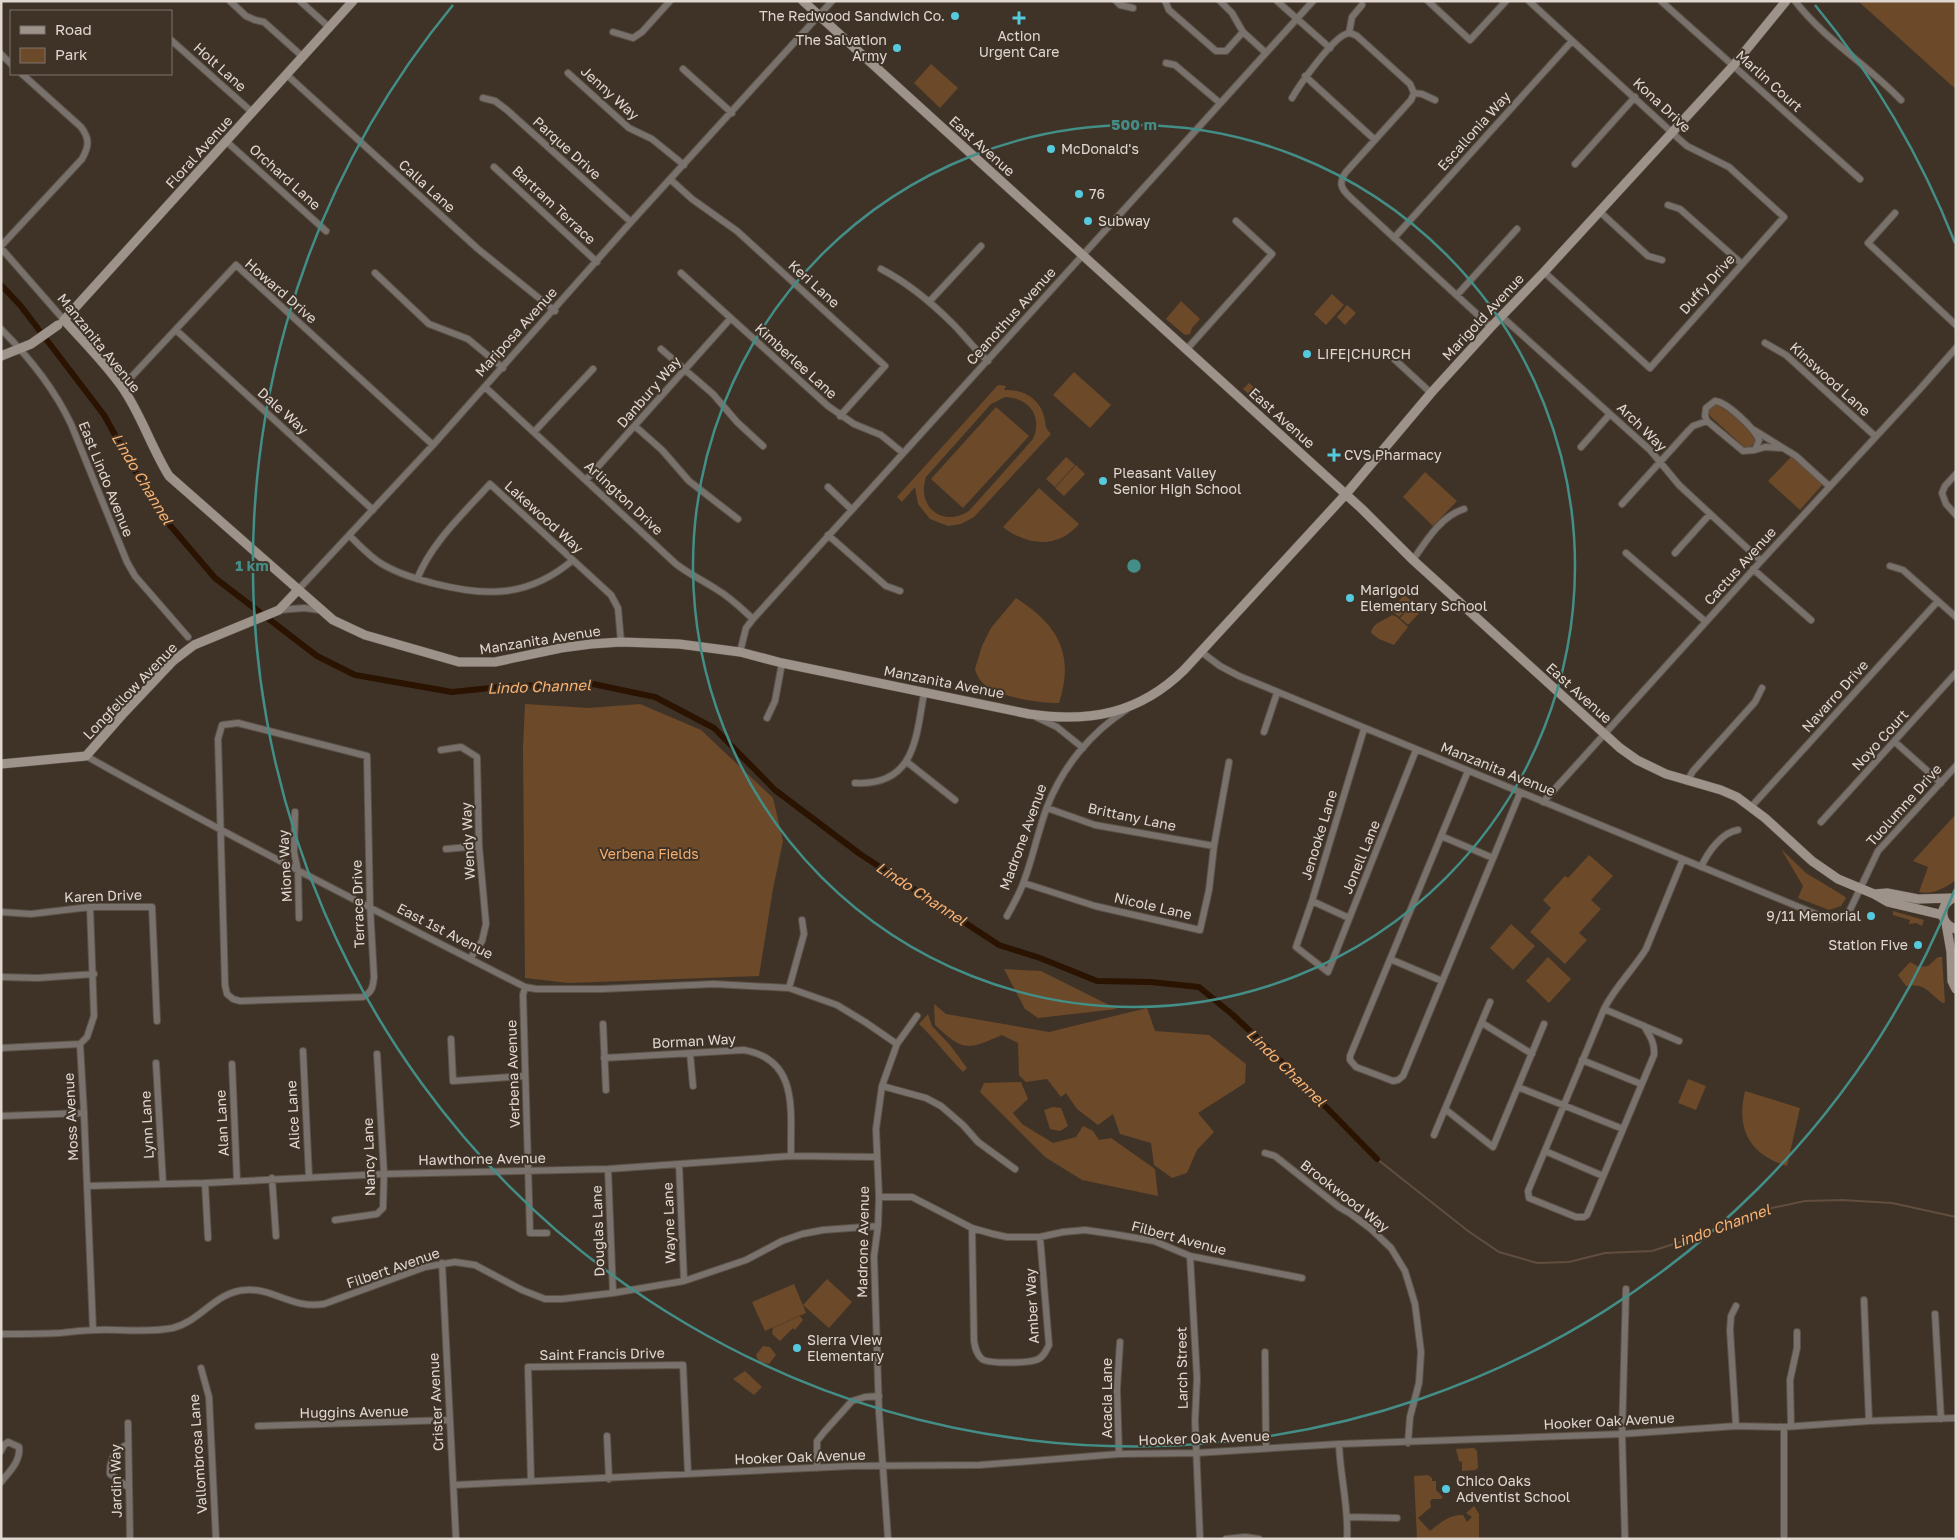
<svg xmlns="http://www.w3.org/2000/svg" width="1957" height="1540" viewBox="0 0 1957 1540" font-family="'Golos Text',sans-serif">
  <rect width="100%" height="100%" fill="#3f3328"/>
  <path fill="#6c4929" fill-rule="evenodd" d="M1858,1H1956V89L1950,84Z
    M931,64L958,88L940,108L914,83Z
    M1332,294L1344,305L1326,325L1314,314Z
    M1181,301L1200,319L1192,328L1190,334L1185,335L1166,319Z
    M1347,305L1356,313L1345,325L1337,317Z
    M1074,372L1111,405L1090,428L1053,395Z
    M1249,383L1265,397L1259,403L1243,389Z
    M998,385L1006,386L1004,390C1022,389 1039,398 1044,416C1046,424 1044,427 1051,434L974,517L961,524L948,526L930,519L918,504L915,487L902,502L897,497ZM1005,397C1029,398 1043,416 1033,439L969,511C943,528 916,507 926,477L991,404Z
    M1714,404C1724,406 1752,430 1755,441C1753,446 1748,449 1743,446L1710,416L1708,409Z
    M996,407L1029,436L963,508L931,479Z
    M1792,456L1823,484L1800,510L1768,481Z
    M1066,457L1075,465L1055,487L1046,479Z
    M1076,465L1085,474L1064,496L1055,488Z
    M1425,472L1457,501L1433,526L1403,497Z
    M1039,488L1079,524C1058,549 1027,546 1003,527Z
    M1404,595L1413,602L1399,617L1391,610Z
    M1016,598C1058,625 1075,654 1059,703C1039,703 993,697 980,680C978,677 976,673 975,669L982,646L991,628Z
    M1413,603L1422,610L1408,625L1400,618Z
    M1392,615L1397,617L1408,627L1394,645L1379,639L1371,633C1373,622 1384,621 1392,615Z
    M525,704L589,708L640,704L701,730L773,798L783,841L773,889L759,976L569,983L525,978L523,748Z
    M1956,814V880C1945,888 1933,895 1919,892L1928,867L1913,861Z
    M1781,849L1806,873L1844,896L1846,898L1841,906L1829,910L1798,898L1803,886Z
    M1589,855L1613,876L1591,900L1601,909L1579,933L1587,940L1565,964L1530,932L1551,908L1543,900L1565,876L1568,878Z
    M1893,911L1924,920L1922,926L1916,923L1909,924L1910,920L1893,915Z
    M1511,924L1535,946L1513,970L1490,948Z
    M1548,957L1571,979L1549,1003L1526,981Z
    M1938,957H1942L1945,1002L1943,1003C1928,993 1927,983 1906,986L1898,975L1910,962L1919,967L1928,966Z
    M1004,969L1041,971L1117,1009L1038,1018L1025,1009Z
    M934,1004L946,1014L1049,1032L1147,1008L1155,1031L1209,1035L1246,1064L1245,1083L1198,1113L1214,1132L1197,1150L1187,1173L1172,1178L1154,1165L1151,1143L1120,1134L1113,1114L1098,1125L1077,1109L1066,1093L1061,1097L1047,1079L1026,1082L1019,1075L1018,1043L1002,1035C967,1050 964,1052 935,1025Z
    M928,1014L932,1026L950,1045L967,1068L963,1072C947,1056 935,1039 919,1024Z
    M1688,1079L1706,1086L1696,1110L1678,1103Z
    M1021,1082L1028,1099L1013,1113L1022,1124L1053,1143L1076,1137L1083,1126L1093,1131L1099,1140L1111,1138L1155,1169L1158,1196L1082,1180L1045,1157L980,1092L984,1083Z
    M1745,1091L1800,1108L1787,1166C1749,1154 1736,1129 1745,1091Z
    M1053,1107L1061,1108L1068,1126L1060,1131L1050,1129L1044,1110Z
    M827,1279L852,1302L829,1328L803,1305Z
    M794,1284L806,1313L765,1331L752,1302Z
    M800,1316L803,1320L795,1330L793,1328L780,1341L772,1334L773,1328Z
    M763,1346L770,1347L776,1355L769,1364C762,1363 758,1362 756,1355Z
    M745,1371L762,1387L754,1395L733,1379Z
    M1474,1448L1477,1451L1478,1468L1475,1470L1462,1471V1462L1459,1461L1456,1449Z
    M1428,1475L1432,1478V1481H1436V1490L1443,1497L1441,1499H1432L1430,1502L1431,1507L1418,1518L1430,1531C1440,1523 1450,1514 1463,1515L1467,1522L1472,1517L1466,1513L1474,1506L1479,1514V1539H1417L1414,1476Z"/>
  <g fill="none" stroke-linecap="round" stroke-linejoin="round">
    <path stroke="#614e3f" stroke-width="2" d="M1377,1159L1468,1231L1499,1252L1537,1263L1569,1262L1605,1253L1652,1251L1708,1233L1758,1211L1805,1201L1842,1200L1892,1203L1956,1217"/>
    <path stroke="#2a1300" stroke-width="6" d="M1,285L20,305L104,415L135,471L168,523L215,578L317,656L355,675L452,692L511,686L593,684L655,697L714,728L775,790L860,854L999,945L1040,958L1097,981L1151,982L1199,987L1233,1015L1268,1048L1377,1159"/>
    <defs>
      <path id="street" d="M230,1L246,16L255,20L264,22L303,57
        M300,1L330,28
        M1116,1L1120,5L1133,8
        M1165,1L1169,10L1216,51H1226L1243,32
        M1220,1L1232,13L1243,32L1266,53
        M1277,1L1330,48
        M1428,1L1470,40L1506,1
        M1529,1L1679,139L1687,146L1729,167L1784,217L1650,368L1544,272
        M1661,1L1860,179
        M1795,1C1825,40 1868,65 1901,100
        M613,32L633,38L642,32L670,1
        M1349,33L1352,17L1362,5
        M171,40L253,113
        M1,54L11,64
        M1166,63L1175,65L1220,103
        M683,69L732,113
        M568,73L629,128L652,139L684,165
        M287,75L478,249L555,311
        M1305,76L1375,140
        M1414,93L1422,94L1435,100
        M483,98L495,101L507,110L631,222
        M1292,98C1300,84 1332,39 1346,34C1350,32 1353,34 1357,36L1410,84L1414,93L1411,100L1346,172C1338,183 1341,189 1351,198L1491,327
        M227,142L326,231
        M1575,164L1635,97
        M494,167L597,262
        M671,180L692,199L737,231L885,366L840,416
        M1668,205L1680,209L1742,264
        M1599,211L1648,256L1662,260
        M1895,213L1868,243L1956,325
        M1394,238L1572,41
        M1,246L82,159C89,146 90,139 81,127L22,74
        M1,248L64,320L61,322
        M881,269C908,283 931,302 953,324C965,336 975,350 988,361
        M375,273L429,324L468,339L503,368
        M681,273L828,406L854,424L881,435L903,453
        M1457,295L1517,229
        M929,302L981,246
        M1501,316L1650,450L1679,485L1761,561
        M1,329C29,357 54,388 71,424L127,562L135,576L188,637
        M176,330L373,510
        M1765,343L1786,355L1875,436
        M661,349L713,394L737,422L763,446
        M1187,349L1272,254L1236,221
        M1393,358L1431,393
        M122,387L236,265L433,445
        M485,387L676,564C689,574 702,580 716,589C730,597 741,608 753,619
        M1715,401C1727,402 1755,429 1759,440L1755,450L1743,451L1707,421L1705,416L1706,408Z
        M636,427L662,450L689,481L738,519
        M1754,430L1796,456L1829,486
        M534,432L593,369
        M1581,447L1610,414
        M1755,450L1765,447L1780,448
        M1956,474L1945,486L1942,493L1946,504L1956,515
        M586,480L730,319
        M828,487L852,510
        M1622,504L1689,430L1693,426L1707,421
        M828,535L886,586L900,591
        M350,536C360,546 370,557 382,564C399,574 417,579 436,584C488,597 529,597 573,560
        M1626,553L1706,622
        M1675,553L1710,514
        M1413,560C1426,541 1441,516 1464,509
        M1890,566L1903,570L1956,617
        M1753,569L1811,620
        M417,579C432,542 463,514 490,484L611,595L618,608L621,642
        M297,591L433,445L631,222L832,1
        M279,610L304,608L320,610
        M1200,651L1220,666L1239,676L1828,919H1836L1848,914L1878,851L1956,766
        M740,652L746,628L753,619L1313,1
        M1036,717L1057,727L1083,748
        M767,718L775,701L782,663
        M238,723L367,756L370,907L374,977C373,987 372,992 363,997L240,1001L233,999L227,994L225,985L218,739L222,725Z
        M1364,729L1312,901L1296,947L1328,972L1416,750
        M1264,732L1277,693
        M1895,742L1941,783
        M441,750L461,747L477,757L479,846L486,924L482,941L470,959
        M86,756C230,837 378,912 525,987L536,989H602L714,984L789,988L837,1005L865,1022L897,1044
        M907,762L955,800
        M1468,771L1350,1056V1060L1356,1067L1393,1081L1398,1080L1403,1076L1520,793
        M1687,781L1693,771L1755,702L1762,688
        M855,783C915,786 916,738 924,693
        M1543,802L1761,561L1919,390L1956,348
        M1751,807L1938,601
        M1047,808L1095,825L1214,846
        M295,812L294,852L298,871L299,918
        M1821,822L1956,673
        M1441,836L1493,858
        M446,849L479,846
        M1701,867C1708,852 1722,832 1738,830
        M1024,883L1095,906L1200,930L1209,890L1214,846L1229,762
        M1312,901L1349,918
        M90,907L94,1016L87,1037L80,1044L84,1113L93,1330
        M1,912L31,914L90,907H152L157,1021
        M1007,916C1013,905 1020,893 1024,881C1033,857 1038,831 1047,807C1062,768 1090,733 1126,710
        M1390,959L1442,981
        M1,977L38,978L94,974
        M525,987L523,995L530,1233H547
        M789,988L804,934L802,920
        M1604,1009L1679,1041
        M1482,1023L1532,1054
        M603,1024L606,1090
        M1644,1026C1650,1036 1655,1043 1654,1055L1587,1215L1584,1217H1576L1529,1198L1528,1191L1604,1009C1615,987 1633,970 1646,949L1683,859
        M451,1039L453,1081L524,1076
        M1,1048L80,1044
        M303,1051L309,1177
        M690,1053L693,1086
        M604,1058L744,1050C800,1060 790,1112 791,1156
        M1582,1060L1641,1084
        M156,1063L163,1184
        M232,1064L237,1181
        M882,1086L926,1098L941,1106L963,1125L978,1142L1015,1169
        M1518,1087L1623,1129
        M1445,1109L1493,1147L1544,1024
        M1,1116L84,1113
        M1434,1135L1490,1002
        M1545,1151L1603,1176
        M1265,1153L1275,1156L1339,1207L1351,1214L1371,1229L1391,1248L1405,1271L1415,1304L1421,1352L1419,1383L1410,1417L1408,1443
        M679,1164L684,1281
        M608,1169L613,1293
        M272,1178L276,1236
        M205,1183L208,1238
        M87,1186L205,1183L384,1174L608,1169L791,1156L877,1157
        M879,1197H912L972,1228L993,1234L1007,1237H1040L1063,1232L1085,1230L1113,1234L1154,1241L1190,1256L1302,1278
        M335,1220L377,1214L383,1208L384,1174L377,1054
        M972,1228L974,1341C975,1347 976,1354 982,1359C988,1364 1027,1363 1036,1360C1043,1358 1046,1351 1049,1345L1040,1237
        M1190,1256L1197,1378L1195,1421L1200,1539
        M442,1263L456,1539
        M1864,1300L1869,1421
        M1736,1306L1731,1316L1730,1330L1736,1426
        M1935,1314L1941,1419
        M1,1334C20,1334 40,1334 59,1333C71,1332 84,1330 97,1330C121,1329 149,1333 173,1328C201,1321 216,1291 246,1290C274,1288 291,1309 324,1304L425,1267L455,1262L475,1265L522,1290L545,1299H562L613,1293L684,1281L746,1260L782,1241L802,1234L823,1230L878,1226
        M1265,1352L1266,1448
        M201,1368L209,1397L216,1539
        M128,1423L130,1539
        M258,1426L450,1420
        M1791,1426L1790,1380L1797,1348V1332
        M607,1436L609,1479
        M1339,1444C1340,1476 1349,1507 1347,1539
        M1,1451L4,1445L8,1442L19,1447C21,1461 9,1472 1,1482
        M1119,1454L1117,1389L1120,1342
        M817,1468V1441L825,1431L852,1401L865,1397L879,1396
        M531,1481L528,1367L683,1365L688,1474
        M454,1485L852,1466L980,1465L1119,1454L1196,1453L1339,1444L1622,1434L1736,1426L1784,1427L1869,1421L1956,1418
        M128,1487L110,1474C109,1459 116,1450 128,1444
        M1348,1517L1397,1518
        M1784,1537V1427
        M888,1539L879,1412L874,1256L878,1226L879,1197L876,1129L882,1086L897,1044L917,1016
        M1226,1539L1245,1537L1259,1539
        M1625,1539L1622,1434L1626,1289"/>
      <path id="secondary" d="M353,1L64,320C84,342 105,363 122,387C141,414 151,447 169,476L333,620L365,635L459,662H495L561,648L591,644L621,642L679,644L740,652L782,663L1029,714C1089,723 1139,714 1184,670L1346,494L1431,393L1491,327L1544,272L1733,66L1786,1
        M803,1L1362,509L1413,560L1620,748L1637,760L1666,774L1721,790L1737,797L1765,818L1812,861L1838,879L1874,894L1888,902L1943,915
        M1,356L31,344L58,325
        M1,764L86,756L122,715L173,661L194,645L279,610L297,591
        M1874,894L1887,893L1918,899L1953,898
        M1953,898C1938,906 1940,924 1956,929
        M1946,923L1951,952L1952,981L1956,989"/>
    </defs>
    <use href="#street" stroke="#5c5146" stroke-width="8"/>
    <use href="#secondary" stroke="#5c5146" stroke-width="10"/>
    <use href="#street" stroke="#78716c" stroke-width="6"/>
    <use href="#secondary" stroke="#9d938a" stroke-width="9"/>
  </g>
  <g fill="none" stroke="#438e87" stroke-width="2.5">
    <circle cx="1134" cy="566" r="441"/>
    <path d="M1955 889A882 882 0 1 1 453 5M1815 5A882 882 0 0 1 1955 243"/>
  </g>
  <g fill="#55cadf" stroke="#3f3328" stroke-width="2">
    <circle cx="955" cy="16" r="5"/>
    <path d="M1016.5 10.5h5v5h5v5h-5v5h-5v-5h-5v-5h5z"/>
    <circle cx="897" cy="48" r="5"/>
    <circle cx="1051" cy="149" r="5"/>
    <circle cx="1079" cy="194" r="5"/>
    <circle cx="1088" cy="221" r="5"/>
    <circle cx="1307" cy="354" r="5"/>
    <path d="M1331.5 447.5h5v5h5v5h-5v5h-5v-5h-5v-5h5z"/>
    <circle cx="1103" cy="481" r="5"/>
    <circle cx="1350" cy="598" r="5"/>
    <circle cx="1871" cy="916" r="5"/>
    <circle cx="1918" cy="945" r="5"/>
    <circle cx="797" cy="1348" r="5"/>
    <circle cx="1446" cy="1489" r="5"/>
  </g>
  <g text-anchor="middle" stroke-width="4" stroke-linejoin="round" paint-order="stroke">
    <g font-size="14" fill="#e0d7d1" stroke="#3f3328" text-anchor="start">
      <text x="945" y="21" text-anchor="end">The Redwood Sandwich Co.</text>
      <text x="1019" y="41" text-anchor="middle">Action<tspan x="1019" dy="16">Urgent Care</tspan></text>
      <text x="887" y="45" text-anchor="end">The Salvation<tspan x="887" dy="16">Army</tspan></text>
      <text x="1061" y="154">McDonald's</text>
      <text x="1089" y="199">76</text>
      <text x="1098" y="226">Subway</text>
      <text x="1317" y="359">LIFE|CHURCH</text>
      <text x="1344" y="460">CVS Pharmacy</text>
      <text x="1113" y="478">Pleasant Valley<tspan x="1113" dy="16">Senior High School</tspan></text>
      <text x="1360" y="595">Marigold<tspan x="1360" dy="16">Elementary School</tspan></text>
      <text x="1861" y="921" text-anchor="end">9/11 Memorial</text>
      <text x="1908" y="950" text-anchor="end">Station Five</text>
      <text x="807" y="1345">Sierra View<tspan x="807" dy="16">Elementary</tspan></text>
      <text x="1456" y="1486">Chico Oaks<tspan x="1456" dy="16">Adventist School</tspan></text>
    </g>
    <g font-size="14" fill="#e0d7d1" stroke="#3f3328">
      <text transform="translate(220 67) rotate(42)" y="5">Holt Lane</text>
      <text transform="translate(1769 81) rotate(42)" y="5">Marlin Court</text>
      <text transform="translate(610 93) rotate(42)" y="5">Jenny Way</text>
      <text transform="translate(1662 105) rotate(43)" y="5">Kona Drive</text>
      <text transform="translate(1474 131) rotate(-48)" y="5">Escallonia Way</text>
      <text transform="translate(982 146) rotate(42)" y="5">East Avenue</text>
      <text transform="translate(567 148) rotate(42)" y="5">Parque Drive</text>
      <text transform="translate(199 152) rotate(-48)" y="5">Floral Avenue</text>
      <text transform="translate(285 177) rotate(42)" y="5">Orchard Lane</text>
      <text transform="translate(427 186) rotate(42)" y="5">Calla Lane</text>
      <text transform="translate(554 205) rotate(43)" y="5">Bartram Terrace</text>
      <text transform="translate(814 284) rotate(42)" y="5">Keri Lane</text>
      <text transform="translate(1707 284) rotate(-48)" y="5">Duffy Drive</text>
      <text transform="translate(281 291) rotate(41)" y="5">Howard Drive</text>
      <text transform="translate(1011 316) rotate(-48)" y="5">Ceanothus Avenue</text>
      <text transform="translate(1483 317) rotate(-47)" y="5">Marigold Avenue</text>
      <text transform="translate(516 332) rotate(-48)" y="5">Mariposa Avenue</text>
      <text transform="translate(99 343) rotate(51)" y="5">Manzanita Avenue</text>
      <text transform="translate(796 361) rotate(42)" y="5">Kimberlee Lane</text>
      <text transform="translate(1830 379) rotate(42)" y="5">Kinswood Lane</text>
      <text transform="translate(649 392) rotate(-49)" y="5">Danbury Way</text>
      <text transform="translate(283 411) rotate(42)" y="5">Dale Way</text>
      <text transform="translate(1282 418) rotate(42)" y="5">East Avenue</text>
      <text transform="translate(1642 427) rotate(44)" y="5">Arch Way</text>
      <text transform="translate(106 479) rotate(68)" y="5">East Lindo Avenue</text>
      <text transform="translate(624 498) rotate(43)" y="5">Arlington Drive</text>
      <text transform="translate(544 517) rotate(42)" y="5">Lakewood Way</text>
      <text transform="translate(1740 566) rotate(-48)" y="5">Cactus Avenue</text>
      <text transform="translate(540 640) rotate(-9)" y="5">Manzanita Avenue</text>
      <text transform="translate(944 682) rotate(11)" y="5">Manzanita Avenue</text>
      <text transform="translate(130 691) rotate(-46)" y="5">Longfellow Avenue</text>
      <text transform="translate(1579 693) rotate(42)" y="5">East Avenue</text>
      <text transform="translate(1835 696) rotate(-48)" y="5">Navarro Drive</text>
      <text transform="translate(1880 740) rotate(-48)" y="5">Noyo Court</text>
      <text transform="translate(1498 769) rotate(22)" y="5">Manzanita Avenue</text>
      <text transform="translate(1904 805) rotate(-48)" y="5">Tuolumne Drive</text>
      <text transform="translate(1132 817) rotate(12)" y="5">Brittany Lane</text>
      <text transform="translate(1319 835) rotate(-73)" y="5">Jenooke Lane</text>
      <text transform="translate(1023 837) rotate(-70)" y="5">Madrone Avenue</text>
      <text transform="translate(468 841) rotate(-93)" y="5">Wendy Way</text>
      <text transform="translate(1361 857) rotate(-68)" y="5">Jonell Lane</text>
      <text transform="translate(285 866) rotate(-93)" y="5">Mione Way</text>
      <text transform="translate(103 896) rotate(-2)" y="5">Karen Drive</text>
      <text transform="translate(358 904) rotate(-92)" y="5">Terrace Drive</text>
      <text transform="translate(1153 906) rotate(13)" y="5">Nicole Lane</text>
      <text transform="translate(445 931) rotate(27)" y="5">East 1st Avenue</text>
      <text transform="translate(694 1041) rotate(-3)" y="5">Borman Way</text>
      <text transform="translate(513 1074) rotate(-92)" y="5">Verbena Avenue</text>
      <text transform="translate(293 1115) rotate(-93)" y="5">Alice Lane</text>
      <text transform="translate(71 1117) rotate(-93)" y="5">Moss Avenue</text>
      <text transform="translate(222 1123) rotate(-93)" y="5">Alan Lane</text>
      <text transform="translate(147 1125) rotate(-93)" y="5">Lynn Lane</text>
      <text transform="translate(369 1157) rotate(-92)" y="5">Nancy Lane</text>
      <text transform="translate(482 1159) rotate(-1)" y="5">Hawthorne Avenue</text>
      <text transform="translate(1345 1196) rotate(38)" y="5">Brookwood Way</text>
      <text transform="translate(669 1223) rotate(-92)" y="5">Wayne Lane</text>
      <text transform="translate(598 1231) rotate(-92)" y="5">Douglas Lane</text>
      <text transform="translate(1179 1238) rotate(15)" y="5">Filbert Avenue</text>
      <text transform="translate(863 1242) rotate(-89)" y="5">Madrone Avenue</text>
      <text transform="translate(393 1268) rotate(-19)" y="5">Filbert Avenue</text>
      <text transform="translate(1032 1306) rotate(-93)" y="5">Amber Way</text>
      <text transform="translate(602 1354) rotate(-1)" y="5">Saint Francis Drive</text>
      <text transform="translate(1182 1368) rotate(-91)" y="5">Larch Street</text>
      <text transform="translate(1107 1398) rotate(-90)" y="5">Acacia Lane</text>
      <text transform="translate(436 1402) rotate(-93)" y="5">Crister Avenue</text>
      <text transform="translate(354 1412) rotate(-1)" y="5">Huggins Avenue</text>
      <text transform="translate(1609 1421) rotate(-3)" y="5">Hooker Oak Avenue</text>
      <text transform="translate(1204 1438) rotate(-2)" y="5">Hooker Oak Avenue</text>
      <text transform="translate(198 1454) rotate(-94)" y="5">Vallombrosa Lane</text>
      <text transform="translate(800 1457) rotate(-2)" y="5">Hooker Oak Avenue</text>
      <text transform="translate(116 1481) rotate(-91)" y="5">Jardin Way</text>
    </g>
    <g font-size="14" fill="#f5ad6d" stroke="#3f3328">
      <text x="649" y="859">Verbena Fields</text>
    </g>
    <g font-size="15" font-style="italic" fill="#fbb373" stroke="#3f3328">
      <text transform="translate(142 479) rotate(59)" y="5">Lindo Channel</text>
      <text transform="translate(539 687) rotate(-2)" y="5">Lindo Channel</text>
      <text transform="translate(921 894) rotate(33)" y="5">Lindo Channel</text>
      <text transform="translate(1286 1068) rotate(44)" y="5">Lindo Channel</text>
      <text transform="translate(1721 1227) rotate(-20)" y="5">Lindo Channel</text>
    </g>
  </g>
  <circle cx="1134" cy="566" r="8" fill="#438e87" stroke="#3f3328" stroke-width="2.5"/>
  <g font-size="15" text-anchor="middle" font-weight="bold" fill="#438e87" stroke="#3f3328" stroke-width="4" stroke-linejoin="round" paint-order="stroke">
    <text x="1134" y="130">500 m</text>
    <text x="252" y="571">1 km</text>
  </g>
  <rect width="1957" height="1540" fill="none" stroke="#e0d7d1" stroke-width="5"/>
  <rect x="10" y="10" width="162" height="65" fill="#3f3328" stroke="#7f756c"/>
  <rect x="20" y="26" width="25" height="8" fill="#9d938a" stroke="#7f756c"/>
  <text x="55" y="35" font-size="15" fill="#e0d7d1">Road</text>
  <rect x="20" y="48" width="25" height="15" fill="#6c4929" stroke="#7f756c"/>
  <text x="55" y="60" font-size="15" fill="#e0d7d1">Park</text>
</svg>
